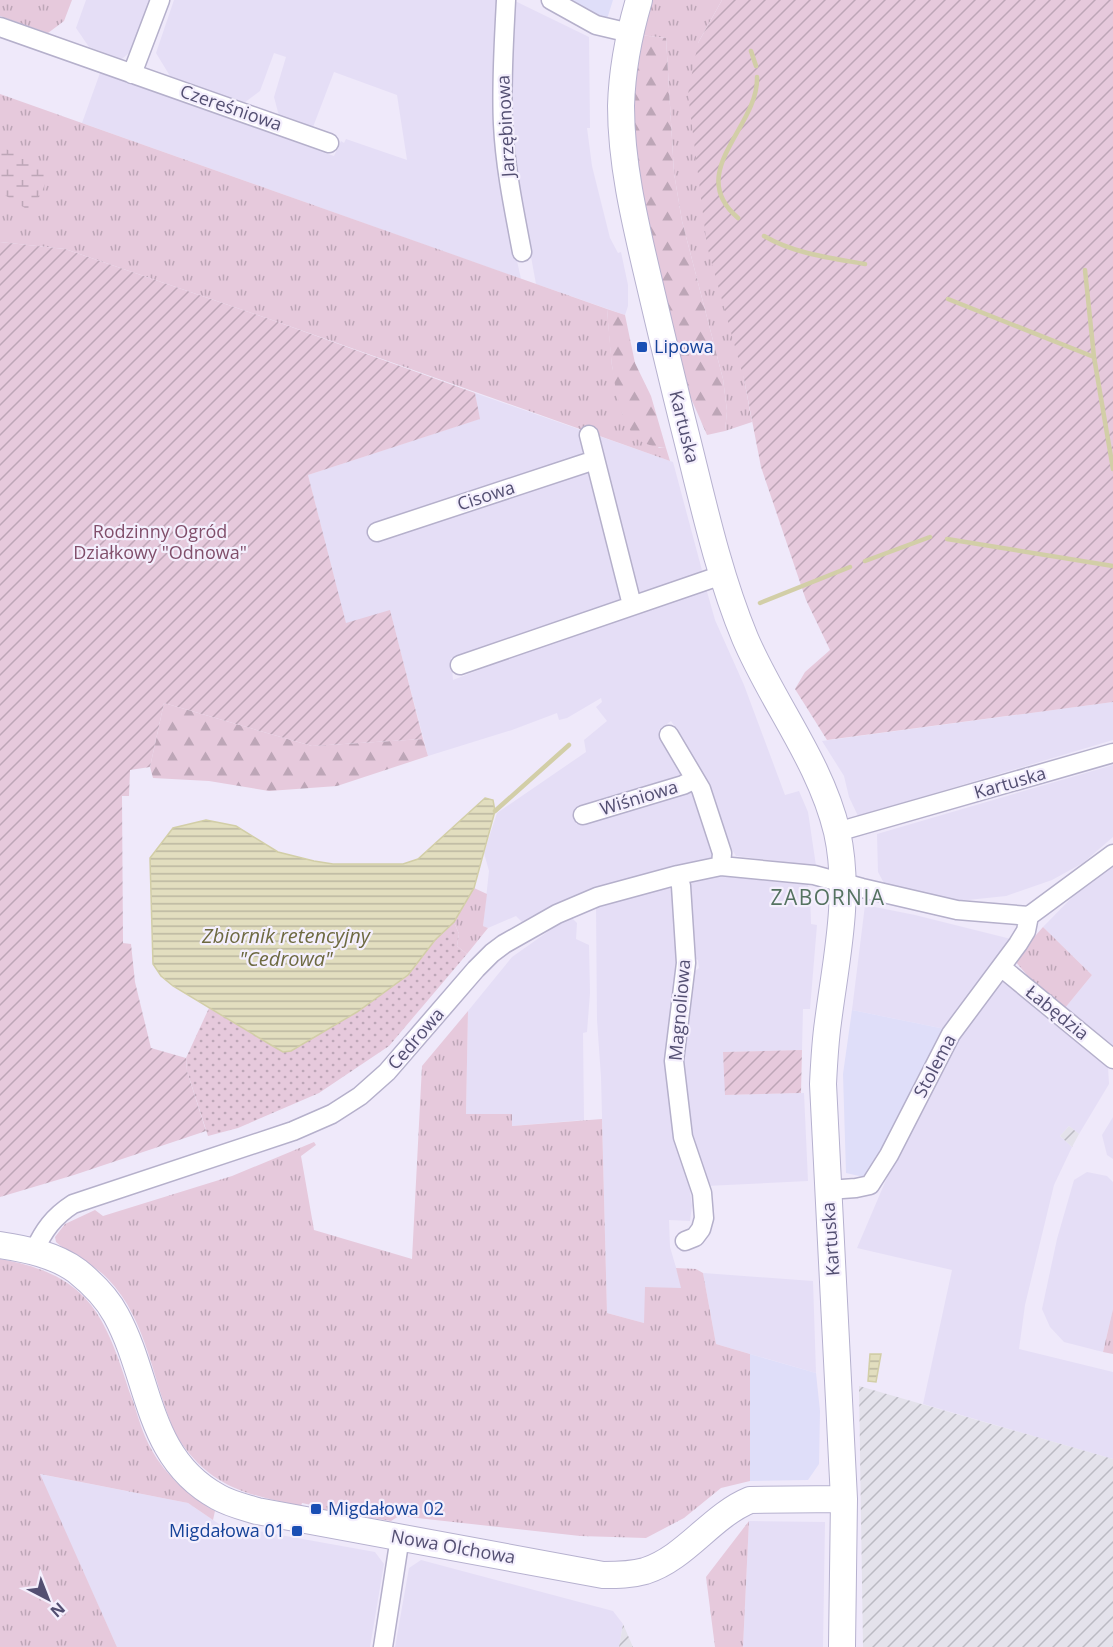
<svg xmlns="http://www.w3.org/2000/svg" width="1113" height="1647" viewBox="0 0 1113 1647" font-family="'Open Sans',sans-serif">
  <defs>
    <pattern id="industrial-furrows" width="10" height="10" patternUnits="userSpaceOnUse" patternTransform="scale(1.5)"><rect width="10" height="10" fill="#e4e2eb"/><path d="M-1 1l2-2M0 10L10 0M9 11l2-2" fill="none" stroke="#bbbac3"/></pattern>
    <pattern id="grass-tufts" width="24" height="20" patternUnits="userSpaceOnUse" patternTransform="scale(1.5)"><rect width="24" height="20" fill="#e6c9dc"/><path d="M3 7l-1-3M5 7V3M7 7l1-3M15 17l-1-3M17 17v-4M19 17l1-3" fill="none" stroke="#bda6b7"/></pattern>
    <pattern id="forest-firs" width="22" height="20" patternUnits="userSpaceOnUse" patternTransform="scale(1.5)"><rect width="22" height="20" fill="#e6c9dc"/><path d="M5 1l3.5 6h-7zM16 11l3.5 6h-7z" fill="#bda6b7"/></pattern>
    <pattern id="wetland-marsh" width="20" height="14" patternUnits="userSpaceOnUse" patternTransform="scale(1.5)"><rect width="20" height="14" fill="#e6c9dc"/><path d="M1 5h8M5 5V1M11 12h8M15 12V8" fill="none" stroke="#bda6b7"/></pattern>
    <pattern id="park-dots" width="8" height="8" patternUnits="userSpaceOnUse" patternTransform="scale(1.5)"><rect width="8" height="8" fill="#e6c9dc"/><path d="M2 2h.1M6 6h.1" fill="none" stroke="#bda6b7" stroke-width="1.8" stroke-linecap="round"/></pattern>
    <pattern id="garden-furrows" width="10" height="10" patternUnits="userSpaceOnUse" patternTransform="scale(1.5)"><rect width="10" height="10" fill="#e6c9dc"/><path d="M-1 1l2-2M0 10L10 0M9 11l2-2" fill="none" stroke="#bda6b7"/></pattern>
    <pattern id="water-rules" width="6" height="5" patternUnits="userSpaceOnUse" patternTransform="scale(1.5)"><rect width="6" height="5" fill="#e2debf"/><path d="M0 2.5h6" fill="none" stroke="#bab6a0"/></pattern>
  </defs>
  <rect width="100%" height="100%" fill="#efe9fa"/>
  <path fill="#e5def6" d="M86,0H153L137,46L122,59L89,47L76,28Z
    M174,0H498L493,131L507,215L521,279L82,123L100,73L334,156L341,141L344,143L346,139L407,160L397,95L334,72L313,127L279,116L274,97L286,57L274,53L260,91L244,103L170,76L156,53Z
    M513,0L589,37L590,128H587L592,166L610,238L618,253L621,252L628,285V306L625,315L536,284L509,137Z
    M475,393L581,430L585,448L579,457L368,527L372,542L584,469L591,473L624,599L622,603L451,658L453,680L496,663V661L706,588L715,620L744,685L785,795L799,791L808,812L816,866L736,856L725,839L680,742L679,733L671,721L659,730L685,774L680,781L573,812L576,824L688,791L695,795L715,849L713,857L633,879L523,923L516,916L488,928L483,926L489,871L484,853L497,813L586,752L584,740L607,721L596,707L602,702L601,698L567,718L559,720L557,713L512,730L428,756L390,611L346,624L308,475L479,419Z
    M596,435L673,462L703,574L643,595L635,589Z
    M1113,702V740L858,816L849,797L844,776L822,741Z
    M1113,765V837L1083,863L1052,880L1006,896L949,902L886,887L878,872L877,834Z
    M1113,861V1048L1065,1008L1092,975L1043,927L1091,878Z
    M712,875L808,885L810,892L811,924L817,925L810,1009H803L802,1050L723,1052L726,1095L804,1093L808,1181L706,1186L691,1141L679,1071L687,1041L684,1036L694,972L699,968L698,960L692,957L689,886L695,878Z
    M669,888L674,893L680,972L670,1031L692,1206L690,1221L669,1220L670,1247L682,1288L644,1323L607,1313L601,1077L597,1020L596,905Z
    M865,905L915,915L1015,940L984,975L945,1029L852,1010Z
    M570,916L577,923L576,939L589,945L590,993L587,1032L583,1033L584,1120L512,1126V1115L466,1114L468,1011L512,957Z
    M1001,978L1108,1067L1109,1084L1079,1134L1069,1126L1060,1136L1072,1147L1054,1185L1025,1305L1019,1349L1113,1372V1459L923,1404L952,1270L857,1248L897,1154L955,1041Z
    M1113,1117V1159L1107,1155L1102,1135Z
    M1087,1172L1107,1176L1113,1182V1309L1103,1352L1064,1342L1050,1327L1042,1309L1057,1239L1074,1180Z
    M703,1273L813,1281L816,1373L716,1344Z
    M39,1474L188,1503L219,1524L375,1552L384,1564L370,1647H117Z
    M749,1521L825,1522L823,1647H743Z
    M421,1560L613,1611L623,1624L619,1647H395L409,1568Z"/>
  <path fill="#dfdef9" d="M570,0H613L607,19Z
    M852,1010L945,1029L868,1178L846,1173L843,1074Z
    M750,1354L816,1373L820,1411L819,1464L808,1480L750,1481Z"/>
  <path fill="url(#industrial-furrows)" d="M1069,1126L1079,1134L1072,1147L1060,1136Z
    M859,1386L1113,1459V1647H863Z
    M623,1624L633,1647H619Z"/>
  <path fill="url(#grass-tufts)" d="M0,0H72L64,21L48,33L0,16Z
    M652,0H722L698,43L744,379L752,422L725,431L727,411L723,379L682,221L674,173L666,38L640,35Z
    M0,94L607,309L612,366L623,415L659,448H666L670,461L272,320L65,249L0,242Z
    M474,888L487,894L483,926L488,928L467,954L457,946L459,934L454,922Z
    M1043,927L1092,975L1065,1008L1033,982L1014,960Z
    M468,1011L466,1114H512V1126L602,1119L607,1313L644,1323L645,1287L681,1288L676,1268L696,1269L703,1273L716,1344L750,1354V1481L721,1488L684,1518L646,1538L580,1536L399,1516L391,1521L316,1509V1506L302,1503L301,1506C244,1494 209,1487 176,1435C153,1385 148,1320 108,1279C93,1263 70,1255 56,1242L55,1237L65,1224L95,1210L103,1216L232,1176L314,1142L316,1145L301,1156L314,1230L412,1259L422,1066Z
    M0,1259C91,1275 105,1316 131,1396C137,1412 141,1429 148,1443C162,1472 187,1495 215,1511L213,1520L188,1503L40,1474L117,1647H0Z
    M1113,1309V1354L1103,1352Z
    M749,1521L743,1647H715L706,1577Z"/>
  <path fill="url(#forest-firs)" d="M640,35L666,38L674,173L682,221L723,379L727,411L725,431L707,435L690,396L685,397L641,205L631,122Z
    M607,309L625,315L635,363L651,396L666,448C658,448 642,444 636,438C612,412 610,343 607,309Z
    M164,703L312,746L423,739L428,756L337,786L269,791L209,781L153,778L150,767Z"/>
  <path fill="url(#wetland-marsh)" d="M0,147L24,156L45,169C47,187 41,197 28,210L0,192Z"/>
  <path fill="url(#park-dots)" d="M454,922L459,934L457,946L467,954L389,1046L319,1093L238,1128L208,1136L187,1071L186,1058L209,1008L283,1052L408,975L435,940Z"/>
  <path fill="url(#garden-furrows)" d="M722,0H1113V702L827,740L795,689L805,672L830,650L806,600L761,467L744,379L707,246L688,94L698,43Z
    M0,242L65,249L272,320L475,393L480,419L308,475L346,623L390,610L423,739L312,746L164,703L150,767L130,770L129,796H122L123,943L131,944L135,982L151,1048L186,1058L187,1071L206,1131L74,1175L0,1197Z
    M802,1050L801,1093L725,1095L723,1052Z"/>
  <path fill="url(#water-rules)" stroke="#d2cea7" stroke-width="1.5" d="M485,798L493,800L495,811L474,888L454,922L435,940L408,975L357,1012L291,1051L283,1052L271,1045L173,986L161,976L153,964L150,858L173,828L206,820L236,826L278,852L314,861L333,864H403L418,859Z
    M870,1354H881L876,1382L868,1381Z"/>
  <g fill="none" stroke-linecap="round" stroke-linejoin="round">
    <path stroke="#d2cea7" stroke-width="4.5" d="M751,51L756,66
      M738,218C684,172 759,127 757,77
      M764,236C795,254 831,258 865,264
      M1085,270L1094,357L1113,469
      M948,299L1094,357
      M947,539L1113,566
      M865,561L930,537
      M760,603L850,567
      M495,811L569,745"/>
    <defs>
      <path id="street" d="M506,0C504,41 501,83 503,124C505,167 514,210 522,252
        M551,0L596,25L630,33
        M0,27L329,143
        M132,74L160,0
        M589,435L632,605
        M377,532L595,460
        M460,665L722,575
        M669,735L701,789L722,853L721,866
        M583,815L683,785L695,779
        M837,832L1113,753
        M678,875L681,886L686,963L674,1061L683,1137L702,1193L704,1218L701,1229L695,1237L685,1241
        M1001,967L1113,1059
        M828,1190L856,1188L870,1185L889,1155L951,1034L1018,944L1026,931L1029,916L1113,854
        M34,1251C44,1230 53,1217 73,1204L293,1131L332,1114L360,1096L387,1072L476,969L492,953L504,944L557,914L597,897L678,875L721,866L814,875L862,888L957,910L1029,916
        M383,1647L400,1537"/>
      <path id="secondary" d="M639,0C629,34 622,70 621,106C621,162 634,218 647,273C659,324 671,375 684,427C702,498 717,570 745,638C773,704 820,761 837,832C851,895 836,959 828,1022C825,1043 824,1064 823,1084L844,1499L842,1647
        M0,1245C27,1249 55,1255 77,1271C92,1283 107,1298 116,1315C151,1379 146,1458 218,1497C230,1504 244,1507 257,1511L603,1575C618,1575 631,1575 645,1571C686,1558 711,1516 750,1500L844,1499"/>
    </defs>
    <use href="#street" stroke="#b5b0cb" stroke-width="21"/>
    <use href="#secondary" stroke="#b6b1cf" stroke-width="28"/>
    <use href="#street" stroke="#fff" stroke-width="18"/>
    <use href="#secondary" stroke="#fff" stroke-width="26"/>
  </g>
  <g fill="#1a4fb4" stroke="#f4effd" stroke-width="2">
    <rect x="636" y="341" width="12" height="12" rx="3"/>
    <rect x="310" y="1503" width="12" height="12" rx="3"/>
    <rect x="291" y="1525" width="12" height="12" rx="3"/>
  </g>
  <g text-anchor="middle" stroke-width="4.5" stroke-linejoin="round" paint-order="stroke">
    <g font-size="18" fill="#534f72" stroke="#f4effd">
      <text transform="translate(231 108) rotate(19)" y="6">Czereśniowa</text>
      <text transform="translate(506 126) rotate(-93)" y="6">Jarzębinowa</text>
      <text transform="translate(684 427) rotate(76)" y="6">Kartuska</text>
      <text transform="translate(486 496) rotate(-18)" y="6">Cisowa</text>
      <text transform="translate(1010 783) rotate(-16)" y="6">Kartuska</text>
      <text transform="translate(639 798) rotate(-17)" y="6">Wiśniowa</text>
      <text transform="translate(680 1010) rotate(-85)" y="6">Magnoliowa</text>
      <text transform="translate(1057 1013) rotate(39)" y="6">Łabędzia</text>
      <text transform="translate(416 1039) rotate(-49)" y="6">Cedrowa</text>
      <text transform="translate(935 1066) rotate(-62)" y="6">Stolema</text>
      <text transform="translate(831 1239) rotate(-94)" y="6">Kartuska</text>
      <text transform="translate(453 1547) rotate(10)" y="6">Nowa Olchowa</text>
    </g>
    <g font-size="18" fill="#164399" stroke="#f4effd" text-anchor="start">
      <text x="654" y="353">Lipowa</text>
      <text x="328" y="1515">Migdałowa 02</text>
      <text x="285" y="1537" text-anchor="end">Migdałowa 01</text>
    </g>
    <g font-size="18" fill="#814f6b" stroke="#f4effd">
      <text x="160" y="538">Rodzinny Ogród<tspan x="160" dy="21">Działkowy "Odnowa"</tspan></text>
    </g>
    <g font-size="20" font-style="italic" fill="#6e6a41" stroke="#f4effd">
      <text x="286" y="943">Zbiornik retencyjny<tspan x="286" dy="23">"Cedrowa"</tspan></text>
    </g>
    <g font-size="21" letter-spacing="1.5" fill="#557361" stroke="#f4effd">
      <text x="828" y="905">ZABORNIA</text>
    </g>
  </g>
  <g transform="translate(48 1599) rotate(138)" stroke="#f4effd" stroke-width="4.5" paint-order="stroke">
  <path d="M0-4.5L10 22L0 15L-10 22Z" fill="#534f72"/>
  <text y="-9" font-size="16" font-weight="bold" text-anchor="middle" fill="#534f72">N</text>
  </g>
</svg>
